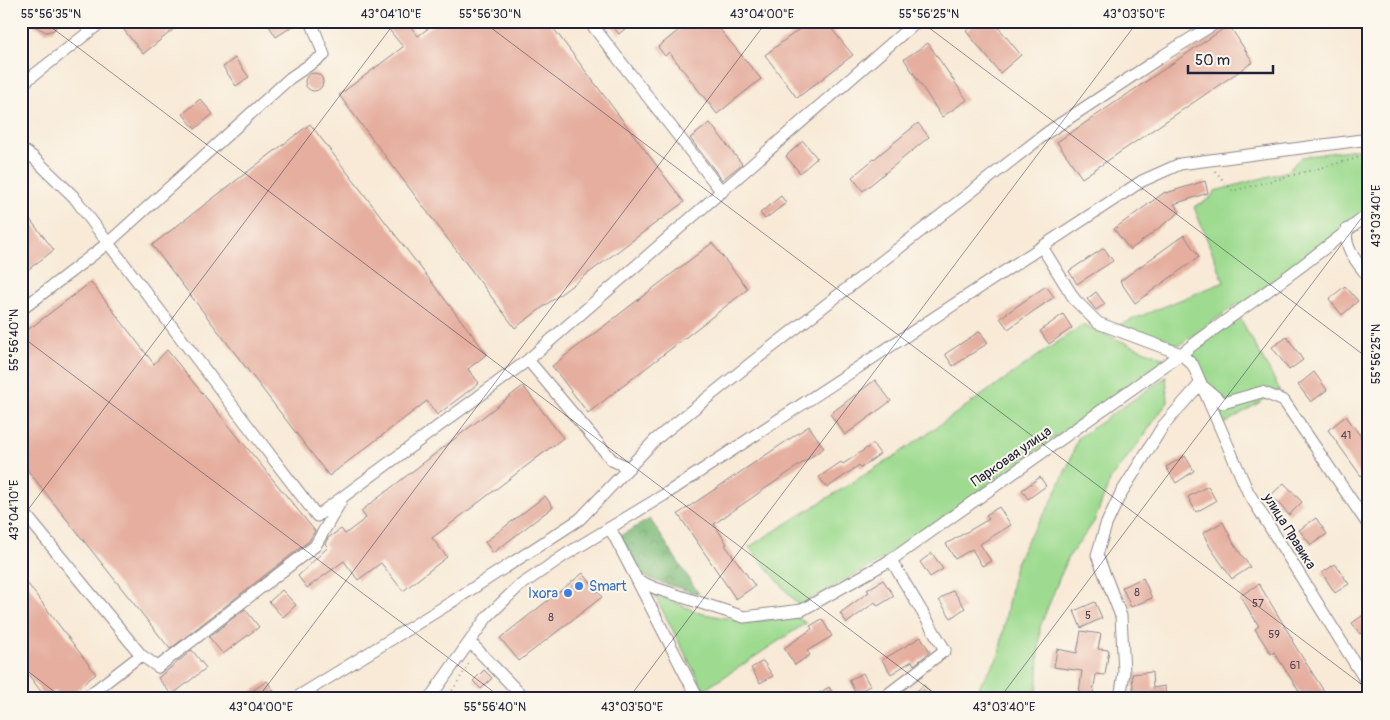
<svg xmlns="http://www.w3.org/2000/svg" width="1390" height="720" viewBox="0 0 1390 720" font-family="Pangolin,sans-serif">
  <defs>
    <pattern id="forest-crowns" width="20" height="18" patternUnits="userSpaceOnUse" patternTransform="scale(1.25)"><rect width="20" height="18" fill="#7ebb7a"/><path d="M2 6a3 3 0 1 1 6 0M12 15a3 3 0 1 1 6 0" fill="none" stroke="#679865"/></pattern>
  </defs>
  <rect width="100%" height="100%" fill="#fbf7ec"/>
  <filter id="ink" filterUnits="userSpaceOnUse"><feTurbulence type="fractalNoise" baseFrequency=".02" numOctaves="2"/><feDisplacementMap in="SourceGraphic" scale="10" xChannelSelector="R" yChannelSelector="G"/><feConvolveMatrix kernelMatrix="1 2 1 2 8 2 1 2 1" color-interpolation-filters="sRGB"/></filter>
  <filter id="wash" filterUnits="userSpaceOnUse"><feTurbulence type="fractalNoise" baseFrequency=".0096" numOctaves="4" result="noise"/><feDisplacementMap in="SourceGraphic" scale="20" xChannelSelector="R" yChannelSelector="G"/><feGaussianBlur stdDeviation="1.12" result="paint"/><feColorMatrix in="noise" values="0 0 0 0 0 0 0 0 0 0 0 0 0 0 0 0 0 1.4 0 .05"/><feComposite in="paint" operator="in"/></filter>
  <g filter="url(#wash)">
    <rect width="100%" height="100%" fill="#f8ead7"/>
    <path fill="#9edb90" stroke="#607e66" d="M1369,147V219L1245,308L1239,303L1179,345L1119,325L1224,282L1194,207L1209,199L1215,191L1288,171L1301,157Z
      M1239,316L1280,390L1222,425L1201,370L1191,353C1207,340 1225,330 1239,316Z
      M1082,325L1165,359L887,557L799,606L749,547L898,454Z
      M1166,377L1168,401L1143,437L1111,478L1094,522L1067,559L1040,627L1037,699H971L999,655L1015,565L1029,537L1050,505L1070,461L1078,438Z
      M654,594L700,613L745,622L796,617L806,623L704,690Z"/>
    <path fill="url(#forest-crowns)" stroke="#506e5a" d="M650,519L699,594L659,582L641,575L620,536Z"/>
    <g id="blocks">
      <path fill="#e5ae9f" d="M26,21H59L54,30L46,32Z
        M135,21H184L143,54L124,30Z
        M266,21H301L276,37Z
        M382,21H406L418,36L438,21H548L684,202L515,328L339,95L403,47Z
        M608,21H634L619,34Z
        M690,21H713L761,79L717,114L669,52L665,56L658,47Z
        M810,21H825L853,55L797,98L765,55Z
        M978,21H993L1021,55L1000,73L966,31Z
        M1229,25L1253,62L1082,178L1057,142Z
        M928,43L967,100L942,117L904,59Z
        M235,58L249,77L236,86L223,67Z
        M305 82a9 9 0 1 1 18 0a9 9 0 1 1-18 0Z
        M200,99L213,114L195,129L183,114Z
        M710,123L742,164L722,180L690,138Z
        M918,123L929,137L863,191L852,177Z
        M310,124L487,354L468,369L479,383L437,415L427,401L329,476L152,245Z
        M803,141L817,158L800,173L786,156Z
        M1205,181L1208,193L1174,204L1180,212L1130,250L1114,229L1165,192L1166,193Z
        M781,196L786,203L765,219L760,213Z
        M21,208L54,250L21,275Z
        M1184,235L1199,257L1135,303L1120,281Z
        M712,243L748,289L588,413L552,366Z
        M1104,248L1113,261L1077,284L1069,271Z
        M91,282L154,364L167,350L315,531L309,541L170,649L21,462V335Z
        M1046,286L1054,297L1008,329L1000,318Z
        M1345,286L1358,301L1342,315L1329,299Z
        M1096,292L1105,304L1096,310L1087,299Z
        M1063,314L1072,328L1049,344L1040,331Z
        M980,331L988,343L953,366L945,354Z
        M1287,337L1303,360L1289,370L1272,347Z
        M1314,372L1327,390L1311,402L1298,385Z
        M875,380L891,401L845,435L830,414Z
        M523,386L563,438L432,538L447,557L403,591L381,563L358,580L344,561L307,588L298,576L328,547L325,544L328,538L341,529L345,534L366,518L361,511Z
        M1346,416L1369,448V470L1361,476L1328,430Z
        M809,426L824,448L714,524L727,544L725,545L755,586L736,599L678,514Z
        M873,444L880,454L861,468L859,465L827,488L819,477L841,462L843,464Z
        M1185,456L1194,471L1176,483L1166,467Z
        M1040,477L1046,486L1028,499L1022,490Z
        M1284,483L1302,502L1289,515L1271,495Z
        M1208,486L1216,501L1196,512L1188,497Z
        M545,496L553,507L493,553L485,542Z
        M999,507L1011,525L980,544L991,561L982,566L972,549L955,559L946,544L989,519L986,515Z
        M1316,518L1327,534L1311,545L1299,530Z
        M1223,522L1234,544L1250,567L1232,579L1210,547L1203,533Z
        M932,553L943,569L930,577L920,562Z
        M1335,564L1349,584L1335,593L1322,573Z
        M583,573L602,597L519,661L500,638Z
        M21,575L96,674L64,699H62L55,691L46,698L21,665Z
        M1143,578L1152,598L1131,607L1122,587Z
        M883,580L894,596L878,606L875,602L847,623L840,613L869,592L867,590Z
        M1259,584L1293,640L1292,641L1329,699H1304L1274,652L1271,654L1255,629L1259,626L1240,596Z
        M282,590L296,605L283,617L269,602Z
        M953,590L965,608L951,618L939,600Z
        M1095,602L1102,618L1081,628L1074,611Z
        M245,609L259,627L223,654L209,637Z
        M1369,611V628L1360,634L1352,623Z
        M822,619L832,636L807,651L810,655L795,665L784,648L812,629L810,626Z
        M1081,631L1101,634L1098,649L1109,650L1105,675L1096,674L1092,699H1078L1082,671L1054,667L1057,649L1077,653Z
        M921,637L930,652L914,665L912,661L891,674L882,660Z
        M192,650L206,668L172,695L158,678Z
        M763,661L773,676L760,683L751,668Z
        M484,670L492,678L481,689L473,681Z
        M1152,672L1153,688L1165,686L1166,699H1134L1132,674Z
        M863,673L870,686L856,693L849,680Z
        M267,681L279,699H240Z
        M924,685L935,699H907Z
        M829,687L836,699H809Z"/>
    </g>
  </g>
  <g filter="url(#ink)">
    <use href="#blocks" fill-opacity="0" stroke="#8d8689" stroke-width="1"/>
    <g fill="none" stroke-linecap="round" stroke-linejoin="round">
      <defs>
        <path id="minor" d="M589,21L722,192
          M21,85L103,21
          M21,149L33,157L74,197L108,243L290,78L324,55L311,21
          M1347,229C1343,248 1358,263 1369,278
          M1042,247L1075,300L1098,323L1181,354L1193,365L1248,492L1369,686
          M21,310L108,243L317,516L528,360L612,460L629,468
          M528,360L917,21
          M21,509L141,655
          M610,528L637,580L655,588L744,617L802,610L891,560L1181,354C1226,319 1273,289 1317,254C1335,241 1351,227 1369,214
          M637,580L698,699
          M470,642L525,699
          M84,699L141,655L158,667L315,546L341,501
          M294,699L447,605L580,519L656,439L746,367L1048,132L1164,55L1219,21
          M429,699L487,617L518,587L565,555L664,495L1142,181L1180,164L1369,139
          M882,699L945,650L891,560
          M1120,699L1124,672L1121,616L1097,555L1106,525L1120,495L1163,426L1200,384L1223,403L1262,392L1284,401L1369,526"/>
      </defs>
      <use href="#minor" stroke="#8d8689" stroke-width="13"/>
      <path stroke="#8d8689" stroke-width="2" stroke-dasharray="1 4" stroke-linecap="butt" d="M1215,171L1233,191L1369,155
        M447,699L470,662"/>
      <use href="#minor" stroke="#fff" stroke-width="11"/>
    </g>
  </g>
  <path fill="none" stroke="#22223b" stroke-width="1" stroke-opacity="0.45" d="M43,21L942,699M482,21L1369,690M920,21L1369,359M1359,21L1369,28M21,26L25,21M21,336L503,699M21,519L396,21M21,666L64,699M257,699L767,21M628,699L1138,21M999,699L1369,208"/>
  <g fill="#3f7fe0" stroke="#fbf7ec" stroke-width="2">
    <circle cx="579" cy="586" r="5"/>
    <circle cx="568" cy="593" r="5"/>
  </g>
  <g text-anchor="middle" stroke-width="4" stroke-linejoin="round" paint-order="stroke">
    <g font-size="11" fill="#534554">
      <text x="1346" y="439">41</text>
      <text x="1137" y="596">8</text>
      <text x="1258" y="607">57</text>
      <text x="1088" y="619">5</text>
      <text x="551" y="621">8</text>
      <text x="1274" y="638">59</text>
      <text x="1295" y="669">61</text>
    </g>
    <g font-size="14" fill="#22223b" stroke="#fbf7ec">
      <text transform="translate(1011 456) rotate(-35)" y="5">Парковая улица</text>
      <text transform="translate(1290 531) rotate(58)" y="5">улица Правика</text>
    </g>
    <g font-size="14" fill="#366cbe" stroke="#fbf7ec" text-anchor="start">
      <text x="589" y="591">Smart</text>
      <text x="558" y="598" text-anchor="end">Ixora</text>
    </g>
  </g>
  <rect width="1390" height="720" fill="none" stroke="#fbf7ec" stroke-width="55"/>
  <path d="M1188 65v8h85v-8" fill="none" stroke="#22223b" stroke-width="2.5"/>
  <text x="1195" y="65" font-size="15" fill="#22223b" stroke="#fbf7ec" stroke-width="4" paint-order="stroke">50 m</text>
  <rect x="28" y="28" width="1334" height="664" fill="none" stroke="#22223b" stroke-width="2"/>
  <g font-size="12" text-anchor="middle" fill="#22223b">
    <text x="51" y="18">55°56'35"N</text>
    <text x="391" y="18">43°04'10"E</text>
    <text x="490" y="18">55°56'30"N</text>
    <text x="762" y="18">43°04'00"E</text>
    <text x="929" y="18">55°56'25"N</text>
    <text x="1134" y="18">43°03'50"E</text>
    <text transform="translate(1376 216) rotate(-90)" y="4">43°03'40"E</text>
    <text transform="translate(14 340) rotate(-90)" y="4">55°56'40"N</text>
    <text transform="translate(1376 354) rotate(-90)" y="4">55°56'25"N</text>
    <text transform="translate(14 510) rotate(-90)" y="4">43°04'10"E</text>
    <text x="261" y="711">43°04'00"E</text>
    <text x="495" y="711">55°56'40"N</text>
    <text x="632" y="711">43°03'50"E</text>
    <text x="1004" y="711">43°03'40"E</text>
  </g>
</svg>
